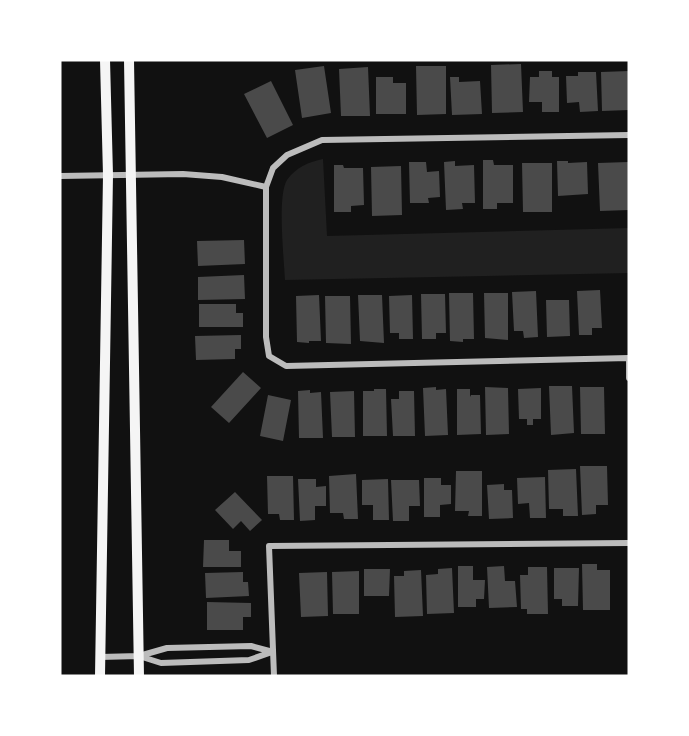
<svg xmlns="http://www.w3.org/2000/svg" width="689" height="736" viewBox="0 0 689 736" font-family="'Sofia Sans Condensed',sans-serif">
  <rect width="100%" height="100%" fill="#111"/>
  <path fill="#202020" d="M323,159L327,236L629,228V273L285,280C284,259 277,196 287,180C296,167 309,162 323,159Z"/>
  <path fill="#4a4a4a" d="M521,64L523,112L492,113L491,65Z
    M324,66L331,113L302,118L295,70Z
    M416,66H446V114L417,115Z
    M368,67L370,116H341L339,69Z
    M539,71H552V77H559V112H542V102H529L530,77H539Z
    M629,71V110L602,111L601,72Z
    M578,72H596L598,111L580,112L579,102L567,103L566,76H578Z
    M376,77H393V83H406V114H376Z
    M450,77H459V82L480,81L482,114L452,115Z
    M271,81L293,125L267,138L244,94Z
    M483,160H493L494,165H513V203H497V209H483Z
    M455,161V166L474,165L475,203H462L463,209L446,210L444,162Z
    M557,161H568V163L587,162L588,194L558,196Z
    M409,162H426L427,172L439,171L440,197L428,198L429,203H410Z
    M628,162L629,210L600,211L598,163Z
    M522,163H552V212H523Z
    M334,165H343L344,168H363L364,205L351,206V212H334Z
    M401,166L402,215L372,216L371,167Z
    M244,240L245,264L198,266L197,241Z
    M244,275L245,299L198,300V277Z
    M600,290L602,328H592V335H579L577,291Z
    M536,291L538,337L524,338L523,331H514L512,292Z
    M449,293H473L474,339H463V342L450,341Z
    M484,293H508V340L485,338Z
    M421,294H445L446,333H436V339H422Z
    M319,295L321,341H309V343L297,342L296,296Z
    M358,295H382L384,343L360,341Z
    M412,295L413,339H399V333H390L389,296Z
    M325,296H350L351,344L326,343Z
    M546,300H569L570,336L547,337Z
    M199,304H236V313H243V327H199Z
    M241,335V349H235V359L196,360L195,336Z
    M243,372L261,388L229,423L211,407Z
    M549,386H572L574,433L551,435Z
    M436,387V390L446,389L448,435L425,436L423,388Z
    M485,387L508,388L509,434L486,435Z
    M580,387H604L605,434H581Z
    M541,388V419H533V425H527V419H519L518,389Z
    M374,389H386L387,436H363V391H374Z
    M457,389H470V397L471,395H480L481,434L457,435Z
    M310,390V393L321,392L323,438H299L298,391Z
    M354,391L355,437H332L330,392Z
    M399,391H414L415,436H393L391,399H399Z
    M268,395L291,400L283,441L260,436Z
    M580,466H607L608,505H596V514L582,515Z
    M576,469L578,516H563V509H549L548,470Z
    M456,471H482V516H468L469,511H455Z
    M356,474L358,519H344L343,513H330L329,476Z
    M267,476H293L294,520H280L279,514H268Z
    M545,477L546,518H530L529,503L518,504L517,478Z
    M424,478H441V485H451V504L440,505V517H424Z
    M298,479H316V487L326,486V506H315V520L300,521Z
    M388,479L389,520H373V505H362V480Z
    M391,480H419L420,506H409V521H393Z
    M504,484V490H512L513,518L489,519L487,485Z
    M235,492L262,520L250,531L241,521L233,529L215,510Z
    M204,540H229V551H241V567H203Z
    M582,564H597V570H610V610H583Z
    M458,566H473V580H485L484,599H476V607H458Z
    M504,566L505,581H515L517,607L489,608L487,567Z
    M528,567H547L548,614H527V609H521L520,575H528Z
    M452,568L454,613L427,614L426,575L438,574V569Z
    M554,568H579L578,606H562V599H554Z
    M364,569H390L389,596H364Z
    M421,570L423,616L395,617L394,576H404V571Z
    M359,571V614H333L332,572Z
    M243,572V582H248L249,596L206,598L205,573Z
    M327,572L328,616L301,617L299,573Z
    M207,602L251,603V617H243V630H207Z"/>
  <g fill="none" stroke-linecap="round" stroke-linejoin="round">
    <path stroke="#bcbcbc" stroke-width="6" d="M629,135L322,140L287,155L273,168L266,187V337L269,356L286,366L629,358
      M60,176L183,174L222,177L266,187
      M629,358V378
      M139,656L161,663L249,660L272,652
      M100,657L139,656L167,648L251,646L273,652
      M274,676L269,546L629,543"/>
    <path stroke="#f5f5f5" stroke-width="10" d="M129,60L139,676
      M100,676L108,175L105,60"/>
  </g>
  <rect width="689" height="736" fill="none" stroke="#ffffff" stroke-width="123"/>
</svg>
